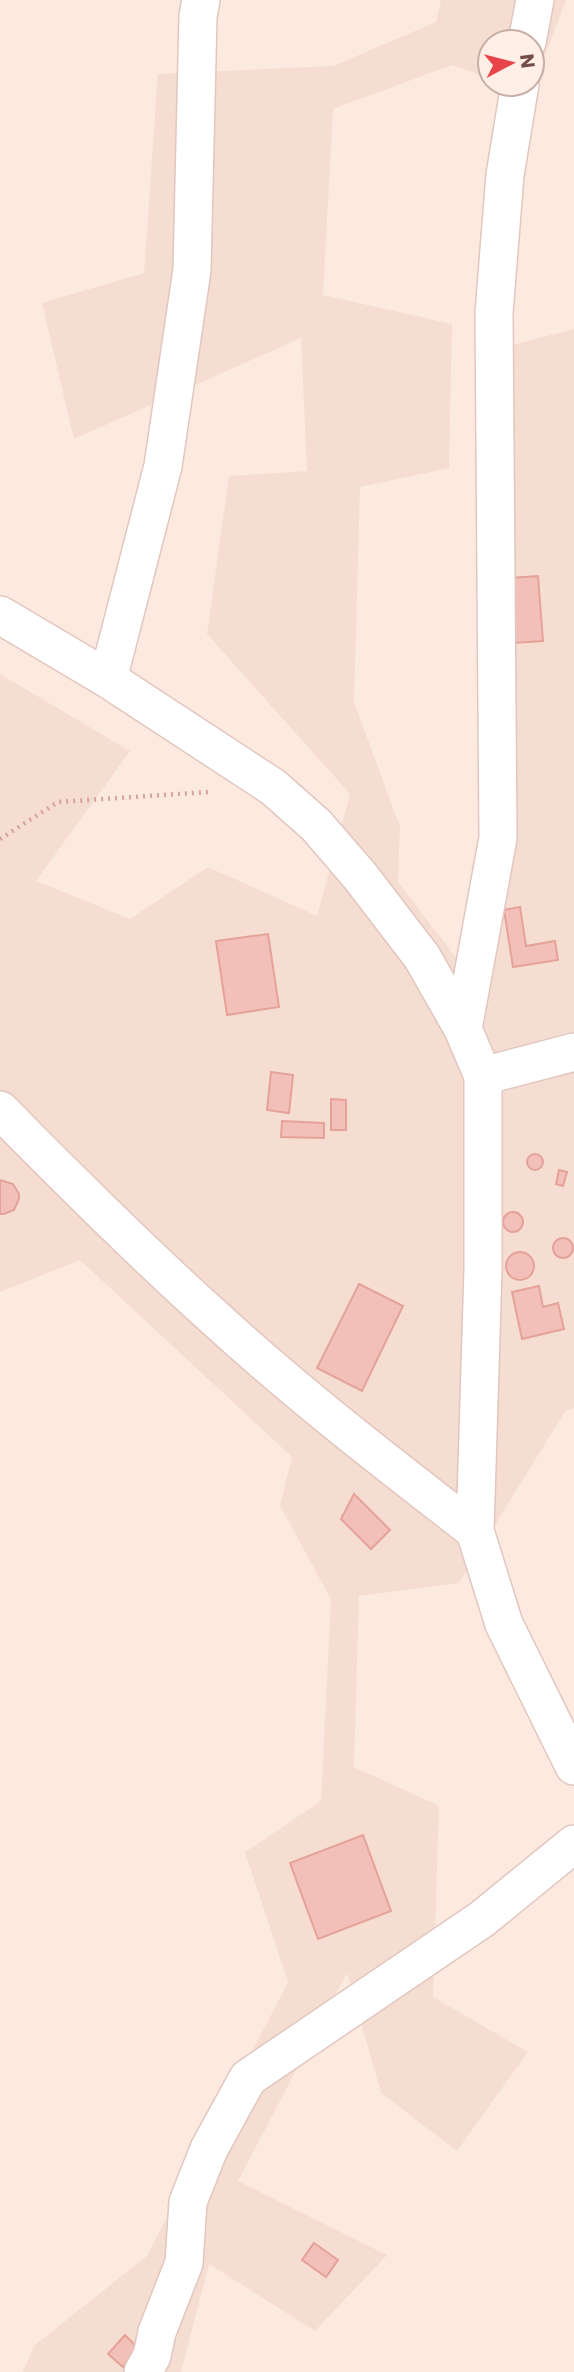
<svg xmlns="http://www.w3.org/2000/svg" width="574" height="2372" viewBox="0 0 574 2372" font-family="Poppins,sans-serif">
  <rect width="100%" height="100%" fill="#fceae0"/>
  <path fill="#f6ddd1" d="M441,0H566L531,93L532,42H490V78L452,65L333,109L323,295L452,324L449,468L360,487L354,702L400,827L398,882L482,991L504,347L574,329V1408L566,1410L459,1583L359,1596L354,1767L439,1806L433,1997L528,2052L457,2151L381,2093L347,1973L238,2181L387,2255L315,2331L209,2264L181,2372H23L34,2346L147,2256L288,1982L245,1852L321,1801L331,1599L280,1506L292,1457L80,1260L0,1292V674L130,751L36,881L130,919L208,867L317,916L350,794L207,634L229,476L307,471L301,338L74,439L42,303L144,273L158,74L333,66L436,22Z"/>
  <path fill="#f2c0b8" stroke="#e4a298" stroke-width="2" d="M538,576L543,641L514,643L510,578Z
    M520,907L526,946L555,941L558,960L513,967L504,910Z
    M268,934L279,1007L227,1015L216,941Z
    M271,1072L293,1075L289,1113L267,1110Z
    M331,1099L346,1100V1130H331Z
    M282,1121L324,1123V1138L281,1137Z
    M527 1162a8 8 0 1 1 16 0a8 8 0 1 1-16 0Z
    M559,1170L567,1172L563,1186L556,1184Z
    M0,1180L13,1184L19,1194V1199L14,1210L4,1214H0Z
    M503 1222a10 10 0 1 1 20 0a10 10 0 1 1-20 0Z
    M553 1248a10 10 0 1 1 20 0a10 10 0 1 1-20 0Z
    M506 1266a14 14 0 1 1 28 0a14 14 0 1 1-28 0Z
    M359,1284L403,1306L362,1391L317,1368Z
    M539,1286L543,1307L558,1303L564,1329L522,1339L512,1292Z
    M354,1494L390,1530L371,1549L341,1519Z
    M363,1835L391,1911L318,1939L290,1863Z
    M314,2243L338,2260L326,2277L302,2260Z
    M125,2335L139,2349L123,2367L108,2354Z"/>
  <g fill="none" stroke-linecap="round" stroke-linejoin="round">
    <defs>
      <path id="minor" d="M527,42L535,0
        M0,615L108,679L273,787L316,825L360,876L422,957L463,1029L483,1076V1270L475,1531L504,1624L574,1766
        M108,679L163,466L192,270L198,16L201,0
        M463,1029L498,838L494,313L505,175L520,84
        M483,1076L574,1052
        M0,1110C70,1181 142,1253 217,1320C299,1395 387,1463 475,1531
        M143,2372L152,2356L157,2332L184,2263L188,2202L209,2149L248,2078L482,1919L574,1844"/>
    </defs>
    <use href="#minor" stroke="#e2c6bf" stroke-width="40"/>
    <path stroke="#d6a39b" stroke-width="4.5" stroke-dasharray="2 5" stroke-linecap="butt" d="M0,839L58,802L208,792"/>
    <use href="#minor" stroke="#fff" stroke-width="37"/>
  </g>
  <g transform="translate(511 63) rotate(83)"><circle r="33" fill="#ffefe6" stroke="#c7aea6" stroke-width="2"/>
  <path d="M0-5L12 26L0 18L-12 26Z" fill="#e84449"/>
  <text y="-10" font-size="19" font-weight="bold" text-anchor="middle" fill="#734c47">N</text>
  </g>
</svg>
